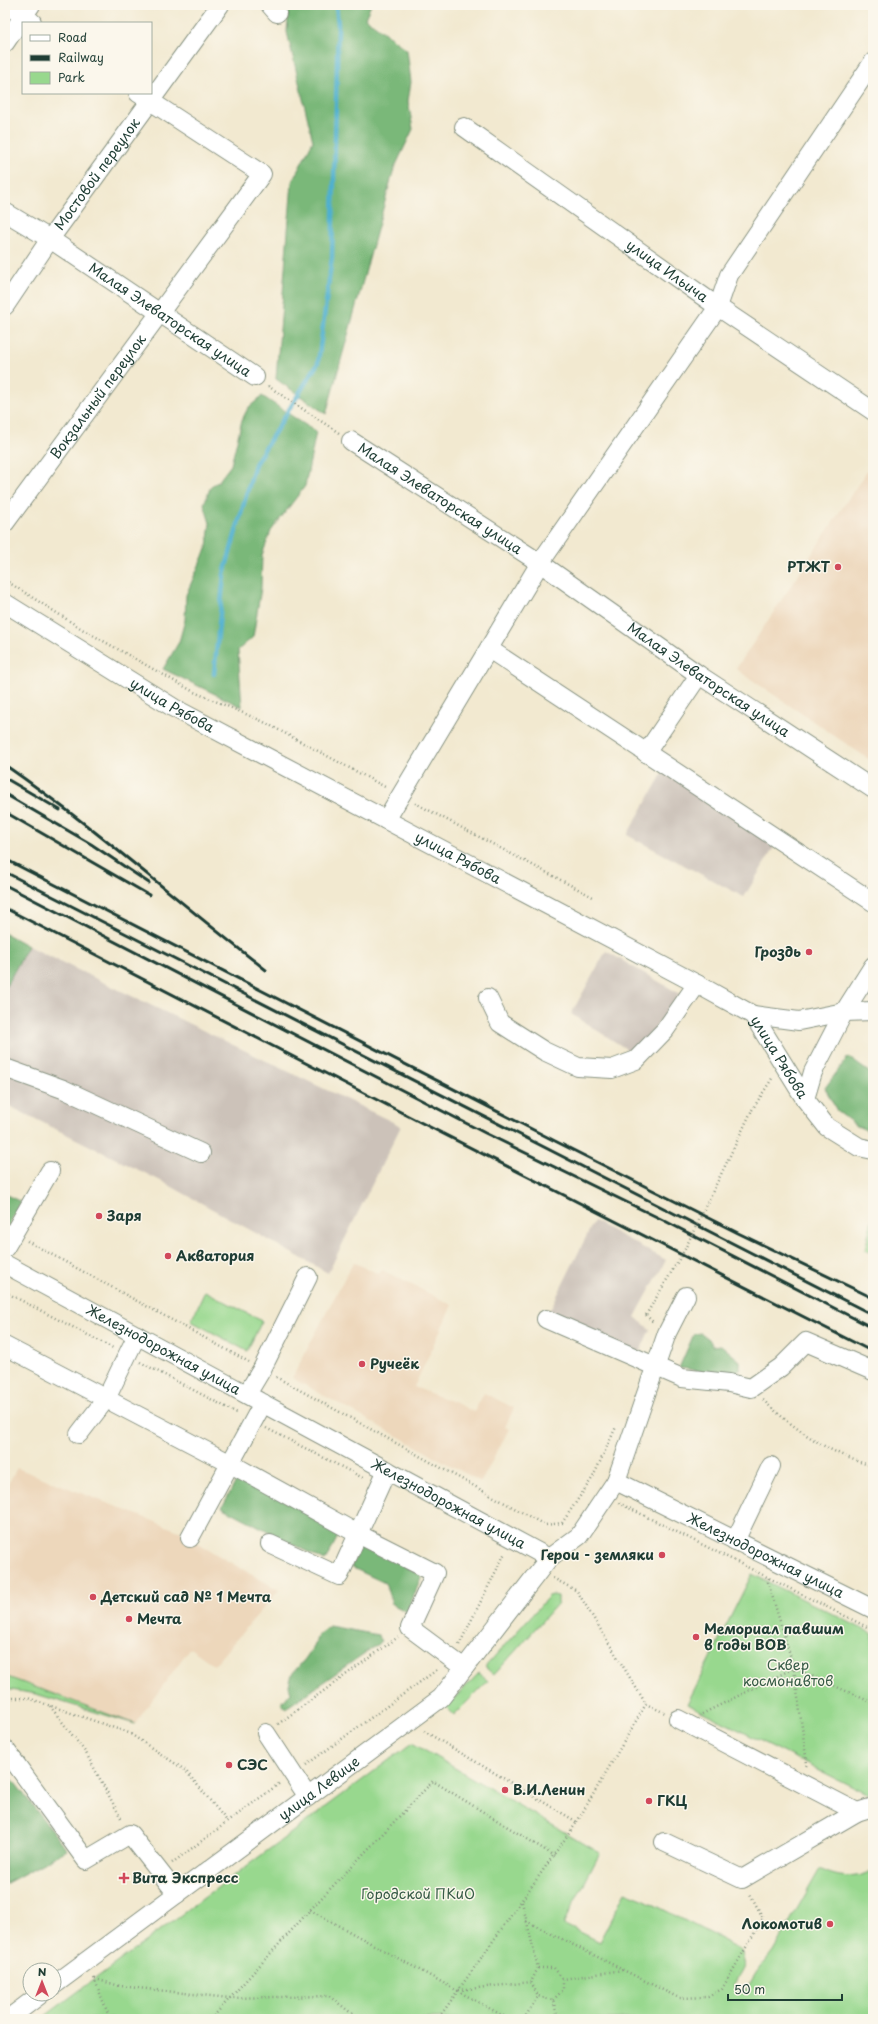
<svg xmlns="http://www.w3.org/2000/svg" width="878" height="2024" viewBox="0 0 878 2024" font-family="'Playpen Sans',sans-serif">
  <rect width="100%" height="100%" fill="#fbf7ec"/>
  <filter id="ink" filterUnits="userSpaceOnUse"><feTurbulence type="fractalNoise" baseFrequency=".025" numOctaves="2"/><feDisplacementMap in="SourceGraphic" scale="8" xChannelSelector="R" yChannelSelector="G"/><feConvolveMatrix kernelMatrix="1 2 1 2 8 2 1 2 1" color-interpolation-filters="sRGB"/></filter>
  <filter id="wash" filterUnits="userSpaceOnUse"><feTurbulence type="fractalNoise" baseFrequency=".012" numOctaves="4" result="noise"/><feDisplacementMap in="SourceGraphic" scale="16" xChannelSelector="R" yChannelSelector="G"/><feGaussianBlur stdDeviation="0.9" result="paint"/><feColorMatrix in="noise" values="0 0 0 0 0 0 0 0 0 0 0 0 0 0 0 0 0 1.4 0 .05"/><feComposite in="paint" operator="in"/></filter>
  <g filter="url(#wash)">
    <rect width="100%" height="100%" fill="#f2e9d0"/>
    <path fill="#edd7bb" d="M872,463L873,464V762L736,669Z
      M353,1262L379,1274L382,1270L452,1305L414,1387L456,1403L474,1412L484,1393L514,1408L505,1427L509,1429L481,1482L292,1378Z
      M17,1468L184,1533L200,1545L279,1590L214,1665L190,1648L135,1724L5,1676V1489Z"/>
    <path fill="#ccc2b9" d="M664,771L776,844L744,897L627,835Z
      M28,946L401,1126L328,1273L165,1183L5,1104V988Z
      M606,951L680,994L636,1055L571,1014Z
      M594,1221L666,1260L635,1317L650,1329L639,1354L549,1312Z"/>
    <path fill="#98d88e" stroke="#5c8a61" d="M872,1219H873V1253L865,1250Z
      M205,1291L262,1321L247,1351L191,1321Z
      M752,1574L873,1634V1786L869,1795L687,1704Z
      M553,1595L558,1596V1603L494,1675L485,1667L549,1596Z
      M479,1673L488,1681L454,1715L446,1707Z
      M5,1676L135,1724L36,1694L5,1689Z
      M412,1743L600,1853L563,1924L599,1942L625,1892L645,1900L740,1949L744,1966L733,1986L744,1993L756,1973L773,1951L820,1869C837,1878 855,1880 873,1870V2019H41Z"/>
    <path fill="#7ab879" stroke="#4c7a56" d="M289,5H371L365,18L407,50L411,82L408,101L413,129L394,169L326,414L276,379L292,182L313,141L287,32Z
      M262,396L316,432L305,486L271,531L262,555L261,588L253,637L238,650L242,707L163,669L179,642L185,620L186,595L207,547L210,523L204,504L211,486L218,482L231,465L242,420L248,408Z
      M5,933L28,946L5,988Z
      M848,1057L873,1075V1133L857,1126L837,1111L825,1088Z
      M5,1194L21,1202L6,1230H5Z
      M701,1333L709,1339L713,1346L721,1345L740,1361V1370C728,1379 694,1369 679,1368L694,1334Z
      M239,1476L341,1531L325,1561L222,1507Z
      M362,1543L422,1576L407,1612L392,1604L385,1583L351,1567Z
      M329,1626L378,1635L382,1641L286,1708L281,1704L291,1692L289,1686L292,1674L305,1659L314,1646L318,1635Z
      M5,1770L67,1850L5,1884Z"/>
    <g fill="none" stroke-linecap="round" stroke-linejoin="round">
      <path stroke="#50b0cf" stroke-width="4.5" d="M214,674L224,574L255,464L318,363L332,257L338,25L336,5"/>
    </g>
  </g>
  <g filter="url(#ink)">
    <g fill="none" stroke-linecap="round" stroke-linejoin="round">
      <defs>
        <g id="minor">
          <path d="M7,5L32,22"/>
          <path d="M270,5L277,13"/>
          <path d="M5,43L31,5"/>
          <path id="s1" d="M464,127L718,307L873,411"/>
          <path id="s2" d="M5,212L50,239L255,377"/>
          <path id="s3" d="M5,306L50,239L220,5"/>
          <path id="s4" d="M351,441L540,563L699,675L873,789"/>
          <path id="s5" d="M5,523L262,174L138,93"/>
          <path id="s6" d="M5,603L174,708L697,984L753,1015L805,1099L827,1127L859,1147L873,1150"/>
          <path d="M489,649L873,902"/>
          <path d="M646,753L699,675"/>
          <path d="M386,820L540,563L718,307L729,275L873,62"/>
          <path d="M488,998L500,1023L544,1051L578,1067L612,1069L636,1060L665,1030L697,984"/>
          <path d="M753,1015L799,1021L844,1012L873,1011"/>
          <path d="M5,1068L63,1089L201,1153"/>
          <path d="M805,1099L813,1072L844,1012L873,966"/>
          <path d="M5,1248L50,1171"/>
          <path id="s7" d="M5,1264L549,1558"/>
          <path d="M546,1319L682,1378L729,1383L751,1388L781,1367L806,1342L873,1371"/>
          <path d="M5,1346L231,1464L358,1534L435,1573L410,1628L464,1668"/>
          <path d="M247,1394L262,1369L308,1277"/>
          <path d="M79,1434L106,1399L137,1335"/>
          <path d="M616,1481L667,1333L686,1296"/>
          <path d="M190,1538L263,1403"/>
          <path d="M735,1541L771,1466"/>
          <path d="M270,1544L339,1576L387,1470"/>
          <path d="M678,1719L857,1812L873,1807"/>
          <path d="M266,1733L308,1797"/>
          <path d="M5,1749L86,1860L130,1834L177,1894"/>
          <path d="M664,1842L742,1879L857,1812"/>
          <path id="s8" d="M54,1985L441,1698L549,1558L579,1536L616,1481L873,1609"/>
          <path d="M8,2019L41,1994"/>
        </g>
      </defs>
      <use href="#minor" stroke="#889382" stroke-width="20"/>
      <path stroke="#889382" stroke-width="2.5" stroke-dasharray="1 3" stroke-linecap="butt" d="M268,386L339,433
        M5,580L82,629L194,692L262,721L387,788
        M415,803L593,897
        M752,1110L773,1077
        M27,1241L249,1362
        M5,1292L113,1348
        M646,1315L654,1323
        M140,1362L239,1414
        M276,1377L545,1525L562,1523L593,1477L616,1427
        M763,1400C794,1429 831,1455 873,1466
        M266,1428L365,1479
        M619,1503L873,1630
        M553,1578L577,1591L646,1704
        M769,1578L768,1582L794,1668L807,1764L805,1768
        M459,1645L505,1553
        M794,1668L873,1703
        M5,1698H28L129,1733L185,1770L227,1821
        M50,1706L86,1753L122,1820
        M702,1714L794,1668
        M278,1724L398,1637
        M424,1731L577,1822L438,2019
        M306,1765L438,1669
        M577,1822L646,1704L665,1713
        M172,1863L280,1783
        M522,1902L538,1968L531,1982L538,1996L553,2000L558,2019
        M310,1910L509,2019
        M526,1921L679,1998L708,1997L722,1989L763,1918L749,1892
        M538,1968H554L563,1979
        M94,1978L110,2019
        M95,1979L120,1986L229,1998L329,1996L359,2019
        M459,1990L531,1982
        M553,2000L563,1990V1979L623,1970
        M211,2019L310,1910L433,1781L555,1856
        M524,2019L538,1996"/>
      <use href="#minor" stroke="#fff" stroke-width="18"/>
      <path stroke="#1f3d34" stroke-width="3" d="M5,765C96,828 178,902 266,970
        M5,778L60,810
        M5,794L91,844L149,883
        M5,812L149,895
        M5,859L555,1141L738,1233L873,1298
        M5,872L873,1315
        M5,885L485,1133L663,1220L873,1328
        M5,908L418,1121L873,1352"/>
      <path stroke="#889382" stroke-width="2.5" stroke-dasharray="1 3" stroke-linecap="butt" d="M646,1315L684,1251L752,1110"/>
    </g>
  </g>
  <g fill="#d1495b" stroke="#fbf7ec" stroke-width="1.5">
    <circle cx="838" cy="567" r="4"/>
    <circle cx="809" cy="952" r="4"/>
    <circle cx="99" cy="1216" r="4"/>
    <circle cx="168" cy="1256" r="4"/>
    <circle cx="362" cy="1364" r="4"/>
    <circle cx="662" cy="1555" r="4"/>
    <circle cx="93" cy="1597" r="4"/>
    <circle cx="129" cy="1619" r="4"/>
    <circle cx="696" cy="1637" r="4"/>
    <circle cx="229" cy="1765" r="4"/>
    <circle cx="505" cy="1790" r="4"/>
    <circle cx="649" cy="1801" r="4"/>
    <path d="M122 1872h4v4h4v4h-4v4h-4v-4h-4v-4h4z"/>
    <circle cx="830" cy="1924" r="4"/>
  </g>
  <g text-anchor="middle" stroke-width="3" stroke-linejoin="round" paint-order="stroke">
    <g font-size="14" fill="#1f3d34" stroke="#fbf7ec">
      <text dy="5" stroke="none"><textPath href="#s3" startOffset="161">Мостовой переулок</textPath></text>
      <text dy="5" stroke="none"><textPath href="#s1" startOffset="249">улица Ильича</textPath></text>
      <text dy="5" stroke="none"><textPath href="#s2" startOffset="197">Малая Элеваторская улица</textPath></text>
      <text dy="5" stroke="none"><textPath href="#s5" startOffset="157">Вокзальный переулок</textPath></text>
      <text dy="5" stroke="none"><textPath href="#s4" startOffset="106">Малая Элеваторская улица</textPath></text>
      <text dy="5" stroke="none"><textPath href="#s4" startOffset="430">Малая Элеваторская улица</textPath></text>
      <text dy="5" stroke="none"><textPath href="#s6" startOffset="196">улица Рябова</textPath></text>
      <text dy="5" stroke="none"><textPath href="#s6" startOffset="520">улица Рябова</textPath></text>
      <text dy="5" stroke="none"><textPath href="#s6" startOffset="904">улица Рябова</textPath></text>
      <text dy="5" stroke="none"><textPath href="#s7" startOffset="180">Железнодорожная улица</textPath></text>
      <text dy="5" stroke="none"><textPath href="#s7" startOffset="504">Железнодорожная улица</textPath></text>
      <text dy="5" stroke="none"><textPath href="#s8" startOffset="929">Железнодорожная улица</textPath></text>
      <text dy="5" stroke="none"><textPath href="#s8" startOffset="330">улица Левице</textPath></text>
    </g>
    <g font-size="14" font-weight="bold" fill="#1f3d34" stroke="#fbf7ec" text-anchor="start">
      <text x="830" y="572" text-anchor="end">РТЖТ</text>
      <text x="801" y="957" text-anchor="end">Гроздь</text>
      <text x="107" y="1221">Заря</text>
      <text x="176" y="1261">Акватория</text>
      <text x="370" y="1369">Ручеёк</text>
      <text x="654" y="1560" text-anchor="end">Герои - земляки</text>
      <text x="101" y="1602">Детский сад № 1 Мечта</text>
      <text x="137" y="1624">Мечта</text>
      <text x="704" y="1634">Мемориал павшим<tspan x="704" dy="16">в годы ВОВ</tspan></text>
      <text x="237" y="1770">СЭС</text>
      <text x="513" y="1795">В.И.Ленин</text>
      <text x="657" y="1806">ГКЦ</text>
      <text x="132" y="1883">Вита Экспресс</text>
      <text x="822" y="1929" text-anchor="end">Локомотив</text>
    </g>
    <g font-size="14" fill="#375c46" stroke="#fbf7ec">
      <text x="788" y="1670">Сквер<tspan x="788" dy="16">космонавтов</tspan></text>
      <text x="418" y="1899">Городской ПКиО</text>
    </g>
  </g>
  <rect width="878" height="2024" fill="none" stroke="#fbf7ec" stroke-width="20"/>
  <rect x="22" y="22" width="130" height="72" fill="#fbf7ec" stroke="#a3ada2"/>
  <rect x="30" y="35" width="20" height="6" fill="#ffffff" stroke="#a3ada2"/>
  <text x="58" y="42" font-size="12" fill="#1f3d34">Road</text>
  <rect x="30" y="55" width="20" height="6" fill="#1f3d34" stroke="#a3ada2"/>
  <text x="58" y="62" font-size="12" fill="#1f3d34">Railway</text>
  <rect x="30" y="72" width="20" height="12" fill="#98d88e" stroke="#a3ada2"/>
  <text x="58" y="82" font-size="12" fill="#1f3d34">Park</text>
  <g transform="translate(42 1982)"><circle r="19" fill="#fbf7ec" stroke="#a3ada2"/>
  <path d="M0-3L7 15L0 10L-7 15Z" fill="#d1495b"/>
  <text y="-6" font-size="11" font-weight="bold" text-anchor="middle" fill="#1f3d34">N</text>
  </g>
  <path d="M728 1994v6h114v-6" fill="none" stroke="#1f3d34" stroke-width="2"/>
  <text x="734" y="1994" font-size="12" fill="#1f3d34" stroke="#fbf7ec" stroke-width="3" paint-order="stroke">50 m</text>
</svg>
